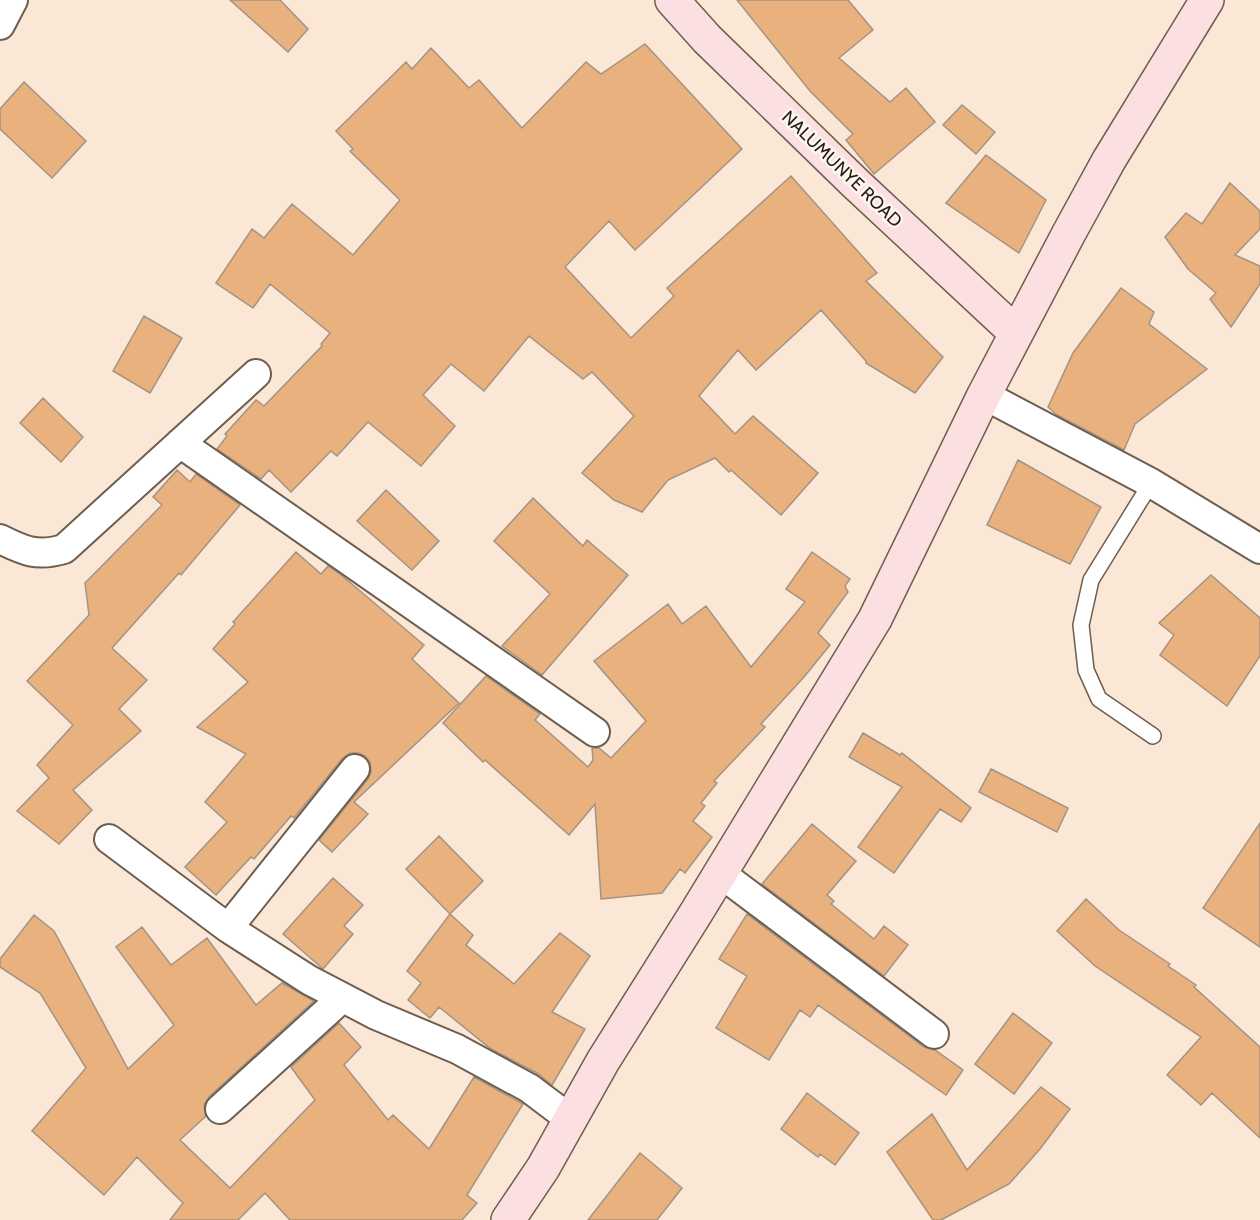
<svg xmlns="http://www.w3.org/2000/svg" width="1260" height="1220" viewBox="0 0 1260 1220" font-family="Cabin,sans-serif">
  <rect width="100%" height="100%" fill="#fae7d6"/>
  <path fill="#e8b17e" stroke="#a49383" stroke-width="1.5" d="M230,0H280L308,29L288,52Z
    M737,0H848L873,30L839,58L890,102L906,88L935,122L874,174L846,140L853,134L810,91Z
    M645,44L742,149L635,250L609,221L565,267L631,338L674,296L667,288L791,176L877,273L866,281L943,357L915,393L866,363V361L821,310L756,370L738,350L699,396L735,434L753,416L818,473L781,515L731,470L729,472L715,458L668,480L642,512L614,500L582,473L634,416L592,372L583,379L529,336L484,391L451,364L423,395L455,426L421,466L368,422L337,456L331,451L291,492L269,470L261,479L217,449L227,436L225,434L256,400L264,406L322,346L321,344L330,333L270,284L253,308L216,283L252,229L264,238L292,204L353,255L400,200L350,151L353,149L336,131L406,62L412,69L431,48L469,88L479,80L522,128L586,62L601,74Z
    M24,82L86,141L52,178L0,129V109Z
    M962,105L995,132L976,154L943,125Z
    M986,155L1046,200L1019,253L946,203Z
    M1230,183L1260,211V229L1235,255L1260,266V284L1231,327L1210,299L1216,293L1188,269L1165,237L1186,213L1202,224Z
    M1121,288L1154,312L1149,324L1207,369L1135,424L1124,450L1057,415L1048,407L1073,353Z
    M144,316L182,338L150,393L113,371Z
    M43,398L83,437L61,462L20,423Z
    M1018,460L1101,507L1070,564L987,525Z
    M177,470L190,482L196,474L240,505L181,575L179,573L112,648L147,680L119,709L141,731L73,790L92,810L59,844L17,811L49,778L37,765L73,725L27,681L89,615L85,583L162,505L153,497Z
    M386,490L439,541L412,570L357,521Z
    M533,498L583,546L587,540L628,575L542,675L502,646L550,594L494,541Z
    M296,552L321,574L328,566L340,574L424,645L412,659L459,703L354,802L368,814L332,852L319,840L368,779L371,772L370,762L365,756L358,753H350L342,759L294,818L291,816L254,859L251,857L216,895L185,867L227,822L205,802L246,754L197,727L248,682L213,649L235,624L233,622Z
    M812,552L850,579L845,586L848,592L818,633L830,645L804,677L761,724L765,727L714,781L717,783L701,803L705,806L693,821L712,837L685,873L680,869L662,893L601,899L595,804L569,835L485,760L483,762L443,723L486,676L540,714L535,720L588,767L593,760L592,748H599L611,758L646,721L594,661L668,604L682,624L706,606L751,667L805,602L786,589Z
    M1211,575L1260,618V656L1227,706L1160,655L1174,635L1159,623Z
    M863,733L900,755L902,753L971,808L961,822L940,809L894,873L858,847L902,787L849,757Z
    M991,769L1068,808L1057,832L979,792Z
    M1260,823V947L1203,908Z
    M812,824L856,861L827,895L834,901L831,904L874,939L884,926L908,945L884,976L762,884Z
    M439,836L483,881L450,914L406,869Z
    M333,878L363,905L344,926L353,934L323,969L283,934Z
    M1086,899L1119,930L1170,964L1168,966L1196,985L1194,987L1260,1047V1138L1212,1093L1201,1105L1167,1075L1201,1037L1095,966L1057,931Z
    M450,914L473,935L466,945L514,984L560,933L590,956L552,1012L585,1029L552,1085L537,1073L491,1049L439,1007L430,1018L408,1000L421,983L407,971Z
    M747,914L924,1047L935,1050L963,1070L946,1095L818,1005L810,1017L800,1010L769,1060L716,1028L747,976L719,959Z
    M34,915L54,931L128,1069L174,1025L116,947L142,927L171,965L207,938L256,1005L282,983L314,1001L209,1097L204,1105L206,1116L180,1140L230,1188L315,1100L291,1067L339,1023L361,1047L344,1065L388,1120L393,1115L429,1149L474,1077L523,1104L467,1195L477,1203L462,1220H290L265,1193L238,1220H170L183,1203L137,1157L104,1195L32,1131L86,1068L40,993L0,967V959Z
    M1013,1013L1052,1043L1014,1094L975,1064Z
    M1041,1087L1070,1109L1040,1149L1009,1184L941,1220H933L887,1152L932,1114L967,1170Z
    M807,1093L859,1133L835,1165L820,1154L818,1157L781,1129Z
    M640,1153L682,1188L657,1220H588Z"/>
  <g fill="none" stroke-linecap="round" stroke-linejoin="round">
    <defs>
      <path id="lane" d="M1151,483L1091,580L1081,625L1086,670L1099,699L1153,736"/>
      <path id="street" d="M0,25L13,0
        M984,395L1151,483L1260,549
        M180,443L595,732
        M0,539C24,551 37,557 64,549L256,374
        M109,839L228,928L309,980L376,1015L457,1049L529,1088L570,1119
        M720,873L934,1034
        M228,928L355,769
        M220,1109L342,998"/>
      <path id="secondary" d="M672,0L707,39L855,183L1016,333
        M508,1220L543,1168L603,1061L696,913L875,619L984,395L1069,233L1109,160L1207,0"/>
    </defs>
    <use href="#lane" stroke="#6e5e4f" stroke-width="18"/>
    <use href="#street" stroke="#6e5e4f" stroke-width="32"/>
    <use href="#secondary" stroke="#6e5e4f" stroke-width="36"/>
    <use href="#lane" stroke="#fff" stroke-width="15"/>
    <use href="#street" stroke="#fff" stroke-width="28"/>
    <use href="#secondary" stroke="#fbdfe1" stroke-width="33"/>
  </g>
  <g text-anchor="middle" stroke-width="5" stroke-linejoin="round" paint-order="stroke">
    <g font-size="18" fill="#251e18" stroke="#fef7f0">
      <text transform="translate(842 169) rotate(44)" y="6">NALUMUNYE ROAD</text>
    </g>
  </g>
</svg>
